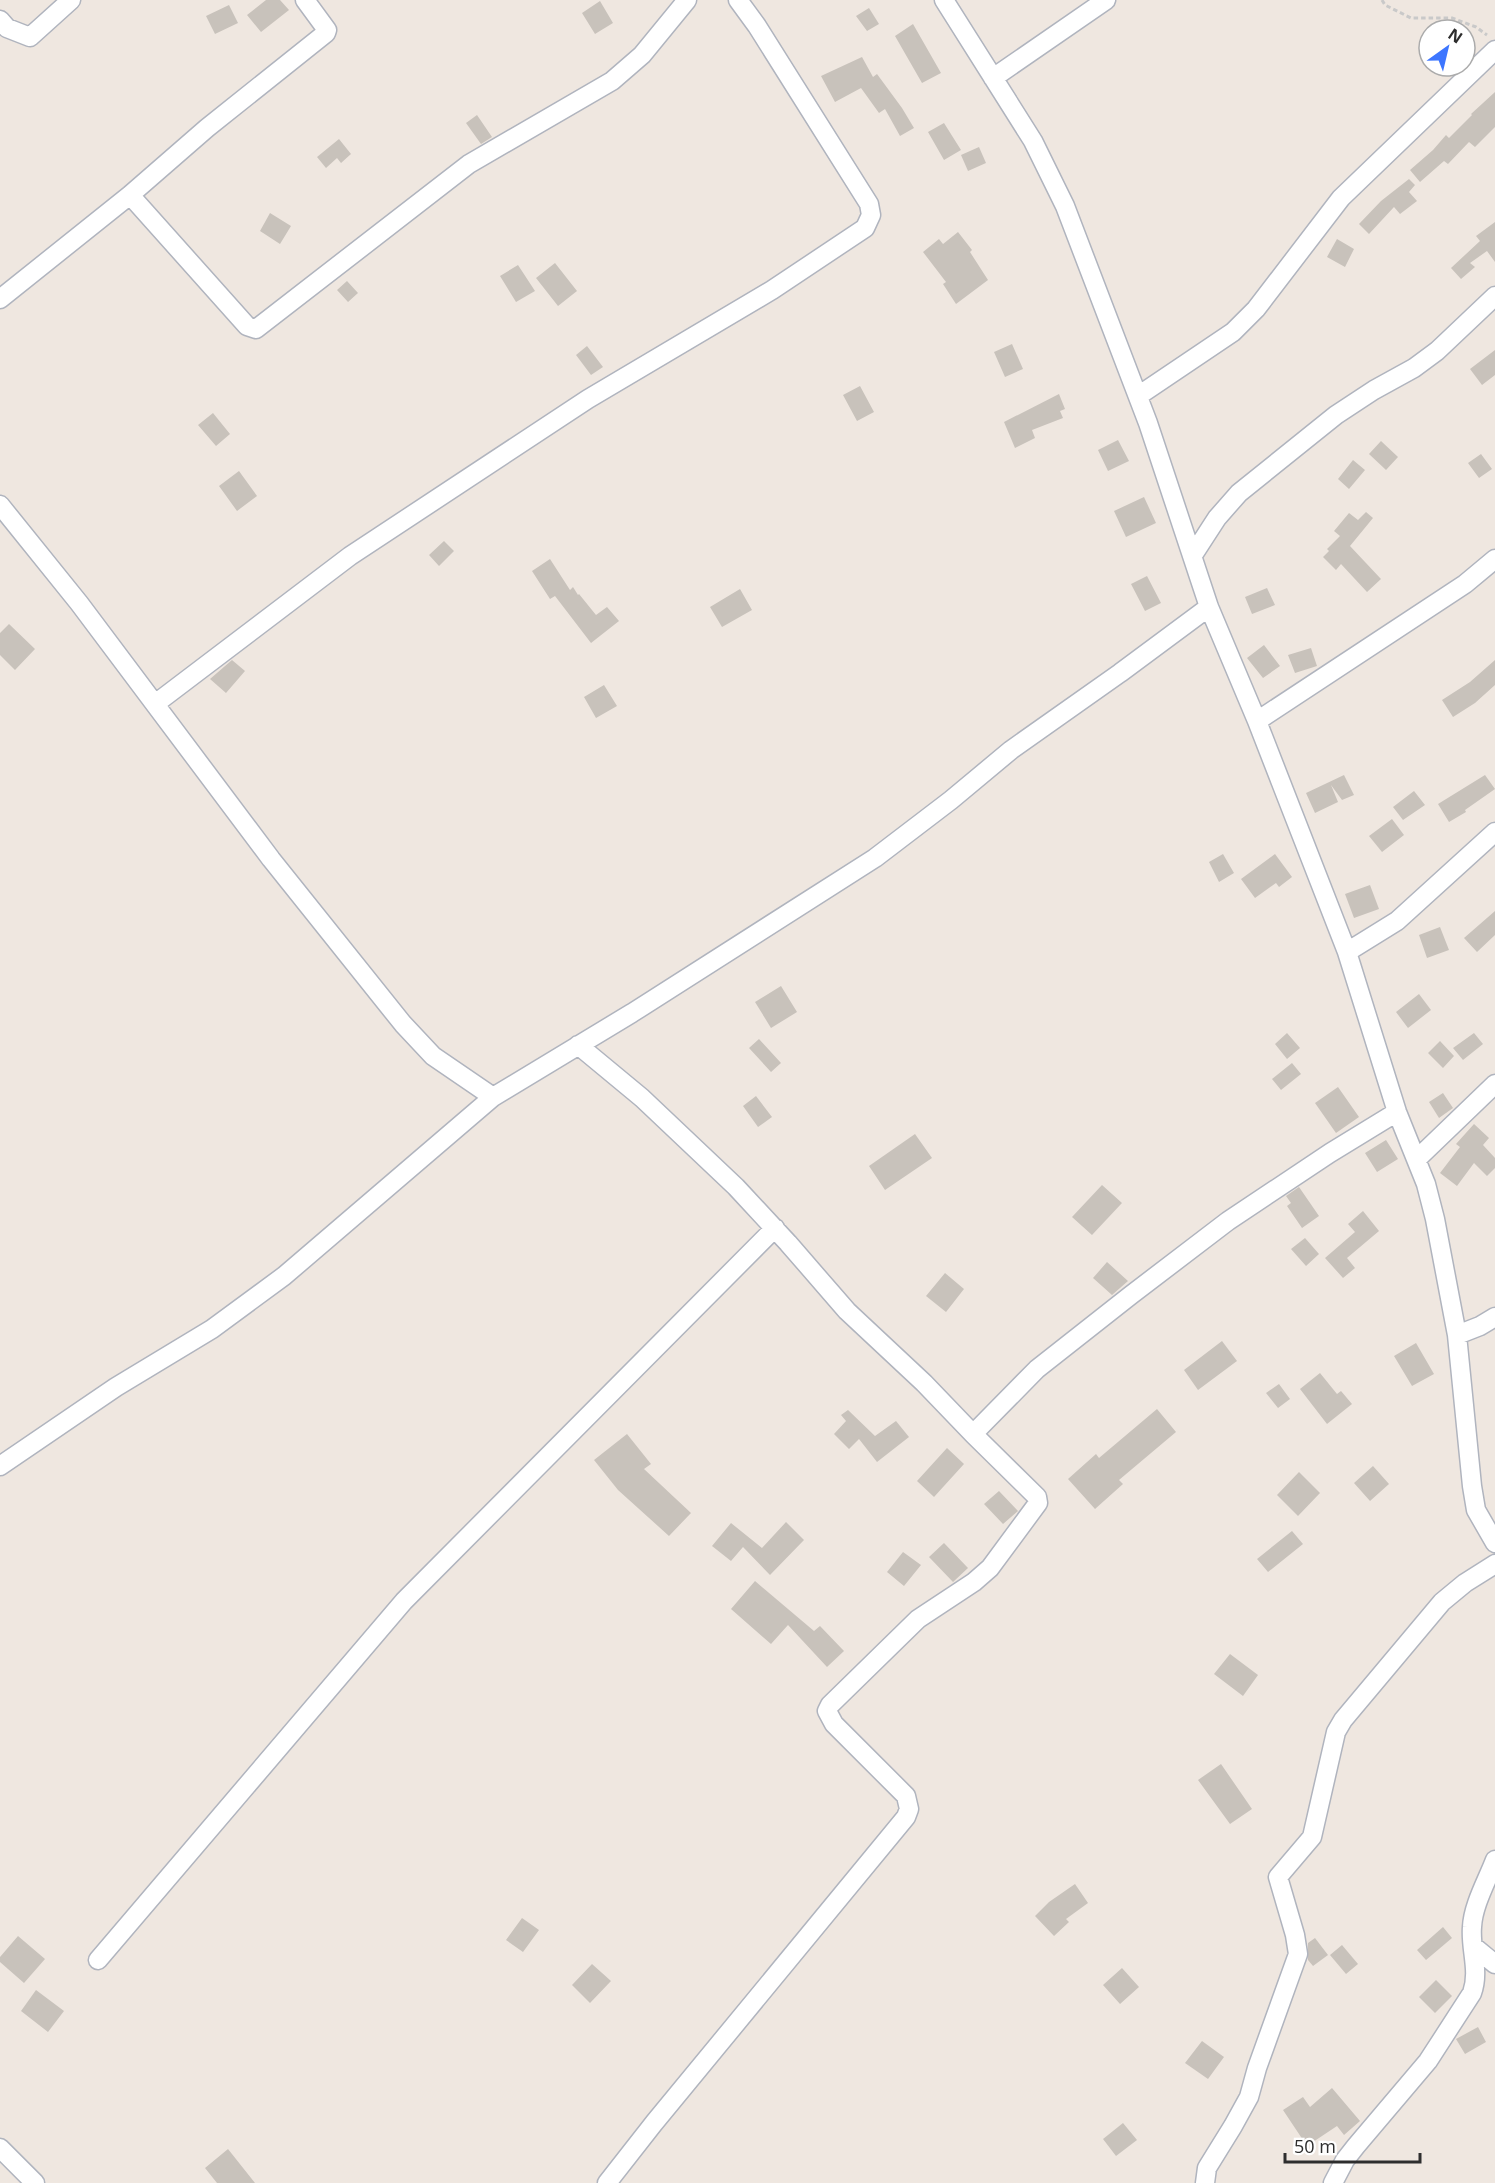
<svg xmlns="http://www.w3.org/2000/svg" width="1495" height="2183" viewBox="0 0 1495 2183" font-family="'Open Sans',sans-serif">
  <rect width="100%" height="100%" fill="#efe7e0"/>
  <path fill="#c8c2bb" d="M266,0H280L289,10L261,32L247,15Z
    M600,1L613,23L595,34L582,13Z
    M229,5L238,23L215,34L206,16Z
    M869,8L879,24L867,31L856,16Z
    M913,24L941,73L922,83L895,36Z
    M862,57L873,77L877,74L902,108L914,128L900,136L885,109L879,113L861,88L835,102L821,76Z
    M1495,92V127L1475,147L1469,142L1448,164L1444,161L1420,182L1410,170L1433,150L1446,135L1449,138L1472,115L1471,114Z
    M477,115L492,137L481,144L466,123Z
    M944,123L961,150L944,160L928,132Z
    M339,139L351,154L341,163L337,158L326,168L317,157Z
    M979,147L986,163L968,171L961,155Z
    M1409,179L1415,185L1409,192L1417,201L1400,214L1394,207L1369,234L1359,224L1381,201Z
    M270,213L291,226L280,244L260,231Z
    M1495,222V262L1487,251L1470,263L1475,267L1461,279L1451,268L1480,241L1476,236Z
    M958,232L972,250L970,252L988,280L956,304L943,284L946,282L923,252L939,239L943,244Z
    M1337,239L1354,249L1345,267L1327,257Z
    M555,263L577,291L558,306L536,278Z
    M518,265L535,291L516,302L500,276Z
    M347,281L358,293L348,302L337,290Z
    M1012,344L1023,369L1005,377L994,352Z
    M587,346L603,367L591,375L576,355Z
    M1495,350V375L1482,385L1470,369Z
    M860,386L874,412L857,421L843,395Z
    M1059,394L1065,409L1060,411L1063,418L1032,430L1035,438L1015,448L1004,422Z
    M213,413L230,434L216,446L198,425Z
    M1118,440L1129,461L1108,471L1098,450Z
    M1381,441L1398,457L1386,470L1369,454Z
    M1481,454L1492,469L1479,478L1468,463Z
    M1353,460L1365,470L1349,489L1338,479Z
    M239,471L257,496L237,511L219,486Z
    M1144,497L1156,523L1126,537L1114,511Z
    M1366,512L1373,518L1350,546L1381,579L1367,592L1341,564L1336,570L1323,557L1329,551L1327,549L1340,536L1334,531L1349,513L1358,520Z
    M444,541L454,551L439,566L429,555Z
    M550,559L570,590L573,587L578,595L579,594L596,615L607,607L619,621L591,643L555,596L550,599L532,571Z
    M1147,576L1161,603L1145,611L1131,584Z
    M1267,588L1275,605L1252,614L1245,597Z
    M740,589L752,610L722,627L710,607Z
    M9,624L35,649L15,670L0,655V633Z
    M1264,645L1280,666L1263,678L1247,658Z
    M1311,648L1317,666L1295,673L1288,655Z
    M232,660L245,671L226,693L210,679Z
    M1495,660V685L1475,703L1453,717L1442,700L1470,682Z
    M604,685L617,706L596,718L584,697Z
    M1344,775L1354,795L1342,800L1331,785L1338,802L1315,813L1306,793Z
    M1485,775L1495,789L1465,810L1466,812L1449,822L1438,804Z
    M1414,791L1425,805L1403,820L1393,807Z
    M1392,819L1404,835L1382,852L1369,836Z
    M1223,854L1234,873L1219,882L1209,862Z
    M1275,854L1292,877L1279,887L1276,883L1255,898L1241,879Z
    M1370,885L1379,909L1354,918L1345,894Z
    M1495,911V935L1477,952L1464,938Z
    M1440,927L1449,950L1427,958L1419,935Z
    M781,986L797,1012L771,1028L755,1002Z
    M1419,994L1431,1010L1408,1028L1396,1012Z
    M1287,1033L1300,1048L1287,1059L1275,1044Z
    M1474,1033L1483,1044L1463,1060L1453,1048Z
    M759,1039L781,1063L771,1072L749,1048Z
    M1440,1041L1454,1056L1443,1068L1428,1053Z
    M1292,1063L1301,1074L1281,1090L1272,1079Z
    M1338,1087L1359,1117L1336,1133L1315,1103Z
    M1443,1093L1453,1108L1439,1118L1429,1102Z
    M756,1096L772,1117L758,1127L743,1106Z
    M1474,1124L1489,1138L1483,1145L1495,1158V1168L1487,1176L1474,1163L1457,1186L1440,1173L1460,1147L1456,1144Z
    M915,1134L932,1158L885,1190L869,1166Z
    M1386,1140L1398,1159L1377,1172L1365,1153Z
    M1102,1185L1122,1203L1092,1235L1072,1217Z
    M1299,1187L1319,1216L1302,1228L1287,1206L1291,1203L1286,1196Z
    M1363,1211L1379,1231L1347,1258L1355,1268L1343,1278L1325,1258L1355,1232L1348,1224Z
    M1305,1238L1319,1254L1306,1266L1291,1249Z
    M1107,1262L1128,1281L1112,1295L1093,1278Z
    M945,1273L964,1289L946,1312L926,1296Z
    M1222,1341L1237,1361L1198,1390L1184,1370Z
    M1416,1343L1434,1374L1412,1386L1394,1356Z
    M1320,1373L1337,1394L1341,1391L1352,1404L1327,1424L1300,1389Z
    M1279,1384L1290,1399L1278,1408L1266,1393Z
    M1157,1409L1176,1432L1119,1480L1123,1484L1095,1509L1068,1479L1096,1454L1099,1458Z
    M848,1410L875,1436L896,1421L909,1437L877,1462L859,1439L849,1449L834,1434L846,1421L841,1415Z
    M627,1434L651,1464L644,1469L691,1513L669,1536L618,1490L594,1460Z
    M947,1448L964,1464L934,1497L917,1481Z
    M1373,1466L1389,1484L1370,1501L1354,1483Z
    M1299,1472L1320,1493L1298,1516L1277,1495Z
    M999,1491L1018,1511L1003,1524L984,1504Z
    M786,1522L804,1540L770,1575L743,1547L731,1561L712,1546L731,1523L762,1548Z
    M1292,1531L1303,1544L1268,1572L1257,1559Z
    M944,1543L968,1568L953,1582L929,1557Z
    M903,1552L921,1565L904,1586L887,1572Z
    M755,1581L814,1631L820,1626L844,1651L827,1667L788,1625L771,1644L731,1609Z
    M1230,1654L1258,1675L1243,1696L1214,1674Z
    M1221,1764L1252,1809L1230,1824L1198,1780Z
    M1075,1884L1088,1903L1066,1919L1069,1922L1054,1936L1035,1916L1049,1902Z
    M522,1918L539,1930L523,1952L506,1940Z
    M1443,1927L1452,1938L1426,1960L1417,1950Z
    M18,1936L45,1959L24,1983L0,1962V1957Z
    M1315,1938L1328,1955L1313,1966L1308,1960V1943Z
    M1342,1945L1358,1964L1346,1974L1330,1955Z
    M592,1964L611,1981L590,2003L572,1985Z
    M1122,1968L1139,1987L1120,2004L1103,1985Z
    M1436,1980L1452,1996L1435,2013L1419,1997Z
    M36,1990L64,2011L48,2032L21,2011Z
    M1478,2027L1486,2042L1465,2054L1456,2039Z
    M1202,2041L1224,2057L1208,2079L1185,2063Z
    M1332,2088L1360,2121L1344,2135L1337,2126L1307,2146L1283,2110L1303,2097L1310,2107Z
    M1123,2123L1137,2140L1116,2156L1103,2139Z
    M228,2149L255,2183H217L205,2168Z"/>
  <g fill="none" stroke-linecap="round" stroke-linejoin="round">
    <defs>
      <path id="minor" d="M944,0L1033,141L1065,206L1148,423L1209,607L1257,721L1465,584L1495,559
        M0,20L7,28L30,37L71,0
        M993,78L1106,0
        M130,195L247,326L256,329L469,164L612,81L642,55L687,0
        M0,299L130,195L207,128L326,33L327,30L305,0
        M1138,396L1233,332L1256,309L1341,198L1495,50
        M0,505L79,603L271,859L403,1024L433,1056L493,1097
        M1193,555L1217,518L1239,493L1336,415L1374,390L1414,368L1437,351L1495,296
        M155,704L350,556L588,399L772,290L865,228L871,215L869,204L757,26L738,0
        M1257,721L1347,952L1397,1112L1426,1184L1435,1219L1457,1335L1472,1486L1476,1510L1495,1543
        M1347,952L1397,921L1495,832
        M578,1045L642,1098L736,1187L788,1243L847,1311L924,1383L973,1434L1037,1369L1131,1295L1228,1221L1330,1153L1397,1112
        M1417,1159L1495,1084
        M1457,1335L1480,1326L1495,1317
        M0,1466L116,1387L212,1329L284,1276L493,1097L632,1013L875,858L951,800L1011,750L1120,673L1209,607
        M1473,1946L1495,1964
        M98,1960L404,1601L775,1228
        M0,2148L35,2183
        M607,2183L654,2123L906,1817L909,1809L906,1796L834,1724L827,1711L830,1705L918,1619L974,1582L990,1568L1038,1503L1037,1497L973,1434
        M1205,2183L1207,2168L1233,2126L1249,2097L1257,2068L1298,1954L1295,1935L1278,1877L1312,1837L1336,1732L1343,1720L1442,1602L1465,1583L1495,1564
        M1333,2183L1345,2160L1356,2146L1428,2061L1472,1993C1480,1971 1470,1949 1472,1927C1473,1905 1487,1881 1495,1860"/>
    </defs>
    <use href="#minor" stroke="#b0b4be" stroke-width="21"/>
    <path stroke="#c9c9c9" stroke-width="3" stroke-dasharray="4.5 3" stroke-linecap="butt" d="M1382,0L1385,5L1411,18H1452L1476,27L1487,35"/>
    <use href="#minor" stroke="#fff" stroke-width="18"/>
  </g>
  <g transform="translate(1447 48) rotate(34)"><circle r="28" fill="#ffffff" stroke="#ababab" stroke-width="1.5"/>
  <path d="M0-4.5L10 22L0 15L-10 22Z" fill="#3d76ff"/>
  <text y="-9" font-size="16" font-weight="bold" text-anchor="middle" fill="#2e2e2e">N</text>
  </g>
  <path d="M1285 2153v9h135v-9" fill="none" stroke="#2e2e2e" stroke-width="3"/>
  <text x="1294" y="2153" font-size="18" fill="#2e2e2e" stroke="#ffffff" stroke-width="4.5" paint-order="stroke">50 m</text>
</svg>
